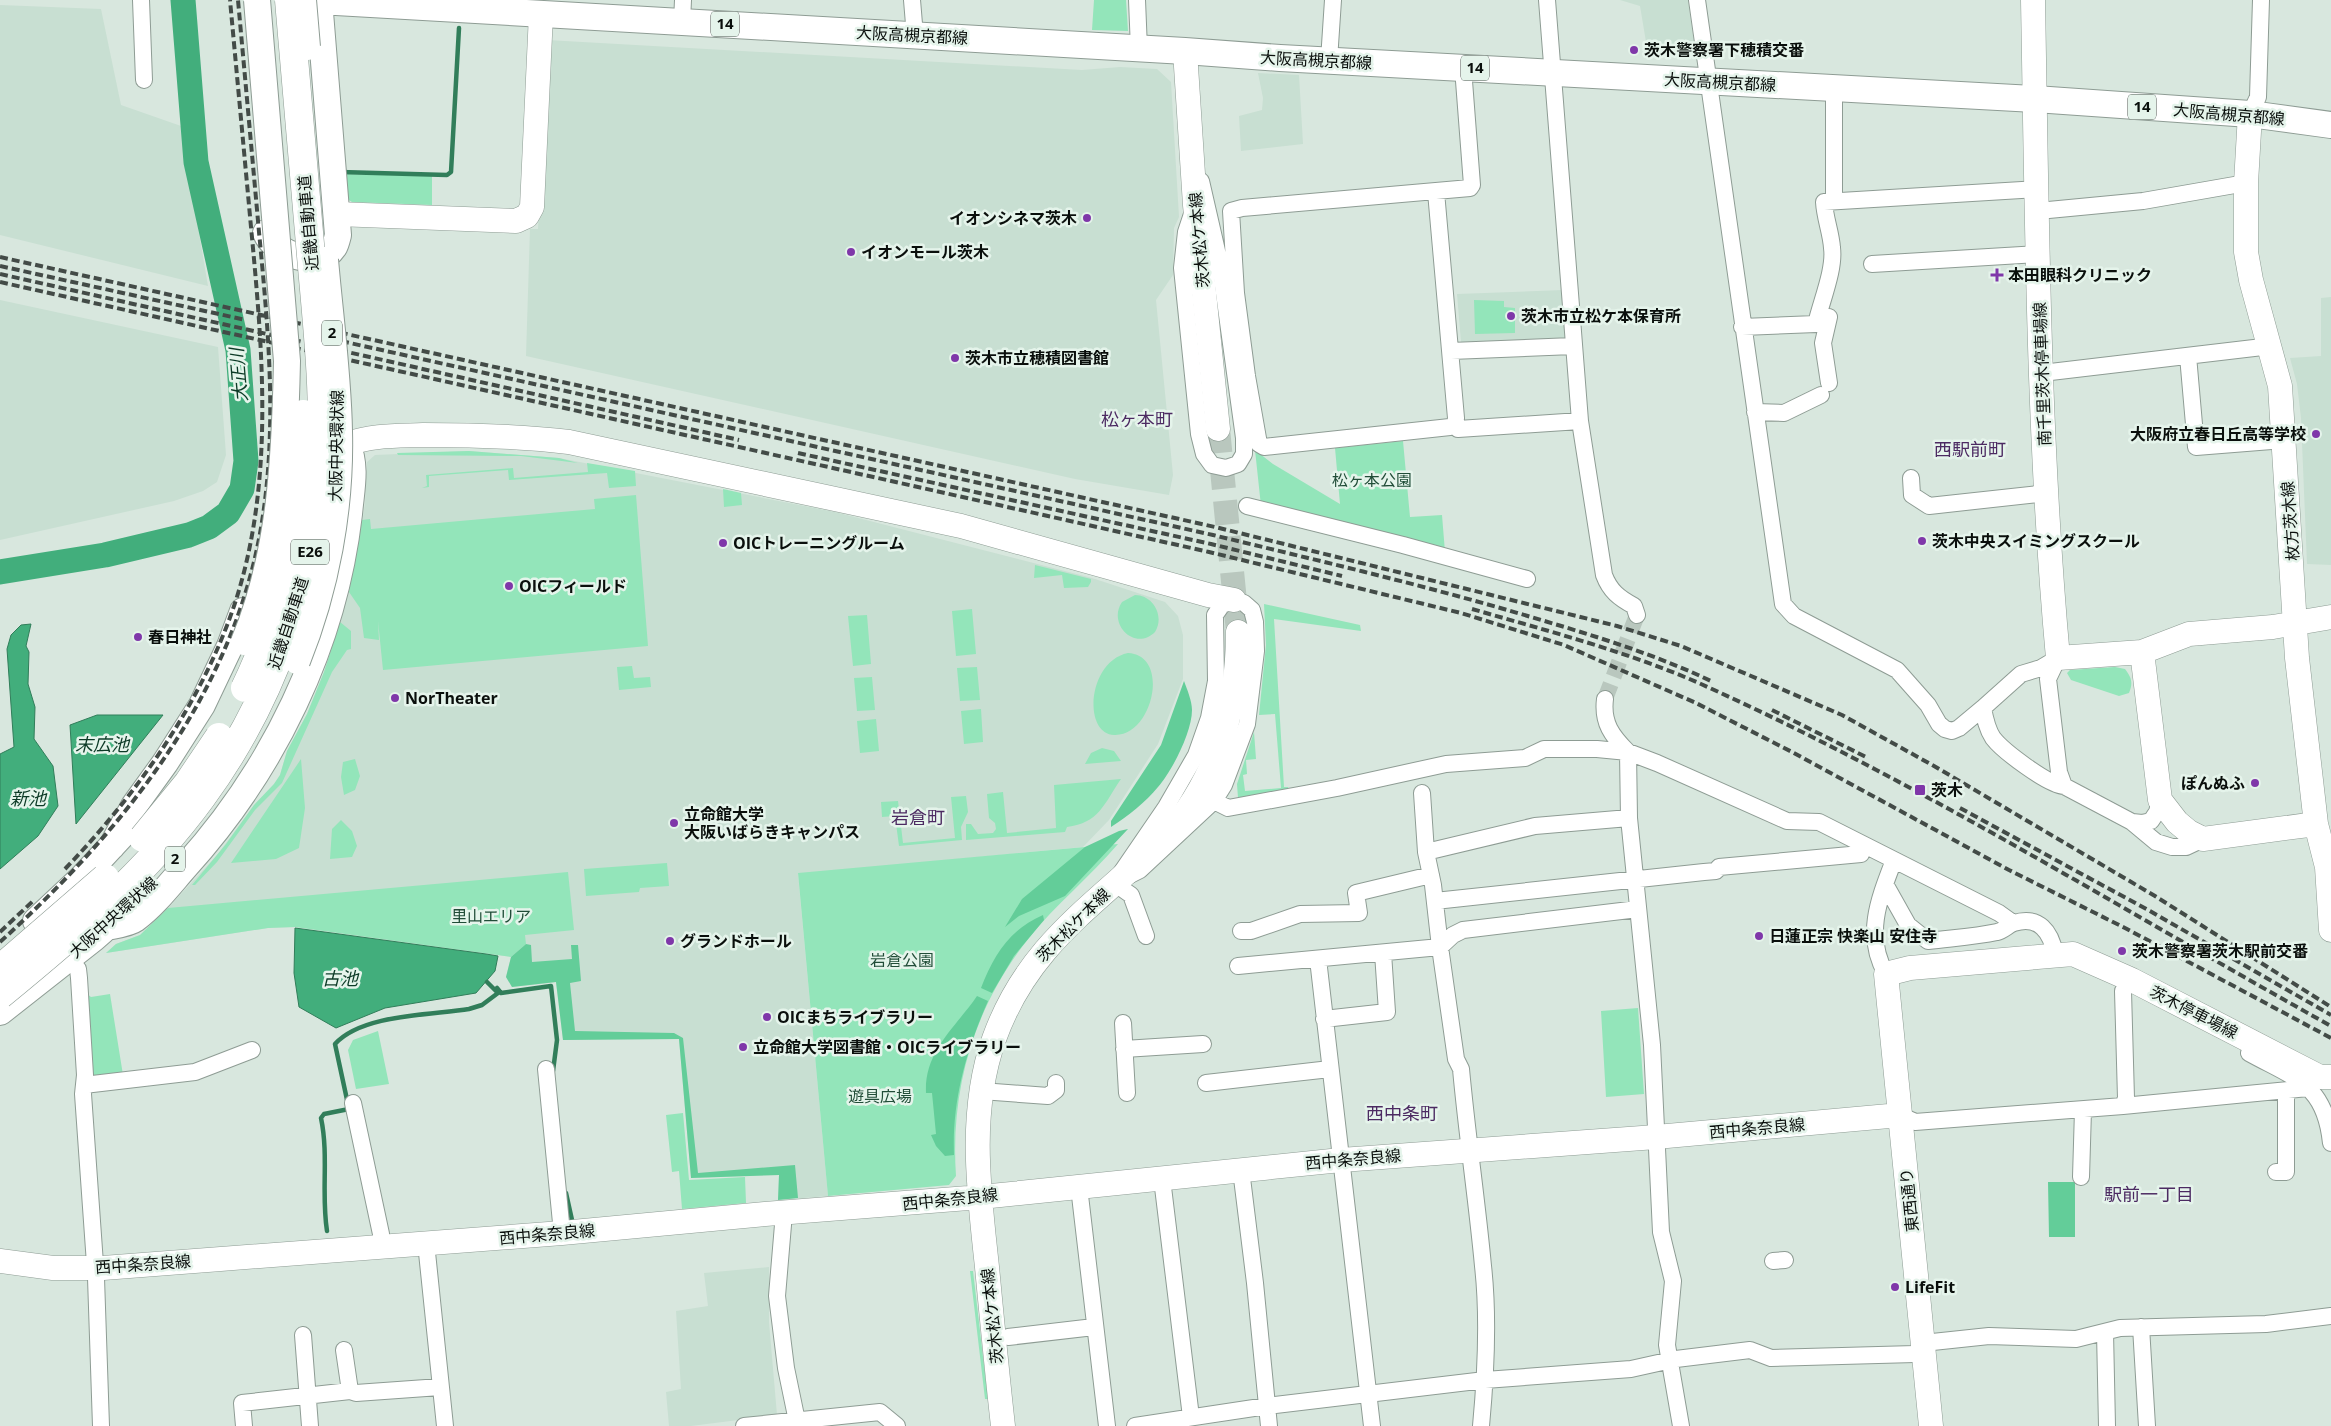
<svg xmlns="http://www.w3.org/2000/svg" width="2331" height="1426" viewBox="0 0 2331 1426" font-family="'Open Sans','Noto Sans JP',sans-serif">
  <rect width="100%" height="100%" fill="#d8e7de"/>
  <path fill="#c8dfd2" d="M1620,0H1688L1696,57L1648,54L1640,6Z
    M0,5L101,9L121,105L181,126L208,286L0,235Z
    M547,40L1082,70L1120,67L1157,69L1171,82L1179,217L1174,228L1173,275L1156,300L1173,475L1169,495L1075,479L526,356L530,229H538Z
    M1258,73L1299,75L1303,144L1241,151L1239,116L1262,110L1263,98Z
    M1563,290L1566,341L1464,344L1461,342L1457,294Z
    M2331,297V565L2307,564L2301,418L2297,384L2290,358L2321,356V298Z
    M0,300L218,347L226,455L217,482L203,491L174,501L0,540Z
    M469,451L559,458L835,512L1092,578L1165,602L1178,616L1183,635V679L1158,744L1109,820L1083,847L798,874L828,1196L778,1200L779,1175L691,1178L679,1039L563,1040L556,982L512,987L506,977L511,957L295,927L268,928L106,953L116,944L140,935L168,908L217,855L254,805L274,784L280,775L287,751L307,714L324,672L338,630L357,556L365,503L367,462L375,455Z
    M769,1267V1322L777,1415L691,1426H669L666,1392L681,1389L676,1311L708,1306L704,1273Z"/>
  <path fill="#93e5ba" d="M1094,0H1126L1128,31L1092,30Z
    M342,174L432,176V205L352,202L344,197Z
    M1474,300L1504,301V307L1515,308V333L1475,334Z
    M1403,441L1410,517L1442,515L1445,552L1261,506L1255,450L1273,464L1340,504L1335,448Z
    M469,451L559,458L578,463L521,456L398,455L397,453Z
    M587,463L635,471L636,486L609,488L607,473L509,480L508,470L429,476V487L422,488L427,486L426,475L513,468L514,478L588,472Z
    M723,489L741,493L742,505L724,507Z
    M636,495L648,646L383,670L378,621L379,640L364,638L360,608L349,592L362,520L370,519L371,529L595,509L594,499Z
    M1035,565L1091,579V582L1088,587L1064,588L1062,575L1034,578Z
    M1135,595C1153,595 1165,616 1155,632C1135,652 1107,624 1122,602Z
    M1264,604L1360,625L1361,631L1274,619L1284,787H1288L1289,790L1238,798L1237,784L1254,732L1256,759L1246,760L1247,774L1243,775L1245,791L1281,788L1275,714L1259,715L1266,645Z
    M972,609L976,654L956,656L952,611Z
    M867,615L871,664L853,666L848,616Z
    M340,622L351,631V649L347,650L332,672L282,783L255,810L217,862L195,885H192L226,844L254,805L274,784L280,775L287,751L307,714L324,672Z
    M1128,653C1171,655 1153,737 1114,735C1082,733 1088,661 1128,653Z
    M632,666L634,678L650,677L651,687L619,690L617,667Z
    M977,667L980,700L960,701L957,668Z
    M2115,667L2125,669C2132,678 2133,683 2129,693L2119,696L2071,680L2067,673L2070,670Z
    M872,677L875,710L857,711L854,678Z
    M981,709L983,742L964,744L961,711Z
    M876,719L879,751L860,753L857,721Z
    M1102,748L1114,751L1121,761L1085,764L1091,753Z
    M301,759L305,808L299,848L276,859L231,863Z
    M355,759L360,776L355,790L344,795L341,777L343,762Z
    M1121,779C1104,804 1099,823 1067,827L1065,832L966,840V824H971L978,834L993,833L996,829L995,823L989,818L987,794L1003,792L1007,833L1056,828L1054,785Z
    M966,796L968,812L961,827L962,840L899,846L895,816L882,817L881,802L898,801L903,843L955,838L951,797Z
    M341,820L352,831L357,846L352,857L330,859L332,829Z
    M1118,844C1090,877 1056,904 1029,938C974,1006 950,1090 956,1176L949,1185L828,1196L798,873Z
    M667,863L669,886L640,888L639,892L586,896L584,869Z
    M568,872L574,930L525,935L526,944L511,957L295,927L268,928L106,953L116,944L140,935L168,908Z
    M87,994L91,997L110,994L123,1075L98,1079L91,1072Z
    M1638,1008L1644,1094L1606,1097L1601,1011Z
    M378,1031L389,1084L356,1089L348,1050L353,1040Z
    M683,1113L689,1180L745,1177L746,1203L682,1209L679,1171L672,1172L666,1115Z
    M970,1271H973L988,1399H985Z"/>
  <path fill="#63cd99" d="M1184,681C1187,689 1192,701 1192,710C1192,732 1172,771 1158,787C1146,802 1128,816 1111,827V821L1161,745Z
    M1128,829L1065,896L1019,916L1005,927L1022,899L1085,847L1119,831Z
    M1043,915L1044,920L1014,956L992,993L981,988C994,955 1009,930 1043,915Z
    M526,944L531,945L532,962L572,959L571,945H578L581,981L570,983L575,1031L674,1033L683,1038L698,1173L795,1165L798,1198L778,1200L779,1175L691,1178L679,1039L563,1040L556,982L512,987L506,977L511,957Z
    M977,996L988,1001C966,1051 952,1100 954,1155L945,1156L936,1146L931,1135L936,1134L932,1093H926C924,1051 956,1027 977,996Z
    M2048,1182H2075V1237H2049Z"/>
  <path fill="#42ae7c" stroke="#317e5a" d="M31,624L26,646L29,652L28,684L35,707L34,739L53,766L58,806L38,836L0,869V754L14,747L7,649L11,635L21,625Z
    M97,715H163L76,824L70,725Z
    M295,928L486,954L498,956L495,971L476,993L385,1008L336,1028L299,1007L294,973Z"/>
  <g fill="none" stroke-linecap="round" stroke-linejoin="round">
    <path stroke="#317e5a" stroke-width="4.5" d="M340,172L447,175L451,172L459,28
      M497,988L501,993L551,986L557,1040L553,1071
      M566,1193L572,1220
      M327,1231C321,1194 329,1156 321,1118L324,1114L349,1109L335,1044C362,1014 432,1015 469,1009L482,1005L498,993L487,982"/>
    <path stroke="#42ae7c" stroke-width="25" d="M0,572L105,555L189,535L209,527L228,513L242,489L246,461L238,350L196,162L183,0"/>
    <path stroke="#b9c7be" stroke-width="16" stroke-dasharray="16 8" stroke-linecap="butt" d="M1605,699L1637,615"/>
    <path stroke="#b9c7be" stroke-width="24" stroke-dasharray="24 12" stroke-linecap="butt" d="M1218,429L1238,632"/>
    <defs>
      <path id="street" d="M141,0L144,80
        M912,0L915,36
        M1137,0L1139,49
        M1547,0L1580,421L1604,575C1610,591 1619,598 1634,606L1637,615
        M1697,0L1783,604L1794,616L1897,670L1928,705L1939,724L1945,729L1952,731L1959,728L1983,708
        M682,22L683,0
        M1329,60L1333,0
        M1834,88V201
        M2250,114L2258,97L2261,0
        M1436,192L1456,418L1455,424L1450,427L1264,447L1259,444L1247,376L1236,293L1231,211L1242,208L1470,188L1472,185L1463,68
        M1193,211L1186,232L1182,268L1199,434L1204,454L1212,465L1226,468L1238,464L1244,454V438L1220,264L1201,181
        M2038,211L2143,201L2246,183
        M1872,264L2038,254
        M1829,317L1823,343L1829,383
        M1742,327L1816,324C1821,302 1835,269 1832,248C1831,232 1825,219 1824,202L2037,189
        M1451,351L1573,346
        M2188,356L2196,447L2284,440
        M2042,373L2271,346
        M1755,412L1784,413L1821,395
        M1455,424L1458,429L1580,421
        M1911,478L1912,495L1929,506L2047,493
        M1247,506L1403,545L1527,579
        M1234,600L1244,603L1252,610L1255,622L1256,651L1247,724L1224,785L1214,801L1140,870L1114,883L1166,807L1196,755L1209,718L1216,681L1215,615L1222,605Z
        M2058,658L2048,679L2059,772L2064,786L2132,822L2156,842L2172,847H2186L2203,839
        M2058,658L2041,668L2021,674L1983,708C1985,719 1987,729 1993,738C2003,751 2048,785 2064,786
        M1605,699C1602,723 1612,736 1628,752L1629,818L1652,1045L1661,1232L1673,1281L1667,1345L1681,1426
        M1214,801L1228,808L1337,788L1446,764L1525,758L1544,749H1597L1628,752L1657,763L1787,821L1819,822L1999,913L2013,923
        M2132,822L2142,823L2151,821L2157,812L2160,800
        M1426,852L1535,826L1629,818
        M1114,883L1131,895L1146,936
        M1885,884L1908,925L1928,941C1951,938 1974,937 1997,932C2003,931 2008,925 2014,923C2039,915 2051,932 2055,954
        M1435,901L1704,872L1716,871L1719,867L1861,854L1864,845
        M1241,931H1251L1300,914L1359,913L1356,893L1431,875
        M67,959L78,969L79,978L85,1075L83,1094L96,1278L101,1426
        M1318,959L1372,1426
        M1238,966L1440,947L1433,885L1426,852L1422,793
        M1886,974C1864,935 1879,899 1894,860
        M1324,1019L1387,1012L1383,953
        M1123,1023L1127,1093
        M1124,1049L1203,1044
        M2249,1053C2296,1079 2325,1084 2331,1143
        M546,1069L562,1233
        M1206,1083L1330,1069
        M84,1085L195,1072L252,1050
        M981,1091L1048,1096L1056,1090V1083
        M353,1103L381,1234V1245
        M2123,1106L2126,1098L2123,991
        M1900,1115L1915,1122L2123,1106L2308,1088
        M1241,1170L1255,1283L1269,1426
        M2276,1172H2286V1091
        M2081,1177L2083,1110
        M1162,1179L1191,1417
        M1079,1187L1107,1426
        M784,1213L777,1296L786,1368L797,1421
        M426,1243L445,1426
        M1773,1261L1785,1260
        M2141,1327L2147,1426
        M2105,1332L2107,1426
        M303,1335L310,1426
        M1008,1337L1094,1327
        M1923,1343L1989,1336L2076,1339L2120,1328L2266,1324L2331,1316
        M344,1350L350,1391L356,1393L440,1387
        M244,1426L242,1403L350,1391
        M744,1426L880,1412L897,1426
        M1135,1426L1267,1406L1485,1380L1631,1369L1676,1359L1750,1350L1771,1358L1915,1354
        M1481,1426C1486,1373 1489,1319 1483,1266C1477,1201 1467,1135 1461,1069L1456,1059L1440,947L1453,935L1463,930L1638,909"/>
      <path id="secondary" d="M2033,0C2037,219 2038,440 2058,658L2142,652L2189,634L2273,627L2331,617
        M1185,51L1195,205L1218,429
        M2250,114L2246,183V252L2251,280L2280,386L2297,658L2316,824L2327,867L2331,930
        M337,214L516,221L527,216L532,207L541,14
        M347,444C372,435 396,436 423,435C472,435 520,436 569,442L961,526L1208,595L1234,600
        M2142,652L2160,800L2177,822L2189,832L2203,839L2316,824
        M0,1261L53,1268H103L562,1233L765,1214L981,1197L1341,1160L1656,1137L1900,1115
        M1003,1426C997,1373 992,1320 987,1267C979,1192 968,1113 994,1039C1027,947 1090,909 1157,845C1215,789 1238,710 1238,632
        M1931,1426L1886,974L1910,968L2073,954L2132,980L2320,1077H2331"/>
      <path id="primary" d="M301,0L1185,51L1280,58L2035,99L2250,114L2331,125
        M266,233C275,254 319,270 334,247C336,244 337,239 338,235L319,0
        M112,846L134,806L165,763L202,705L230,646L243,611
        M36,921L82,878L123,834
        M106,927C115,925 128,924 135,919C154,905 170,884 185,867C273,770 334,645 349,514C351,490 357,467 347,444L328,432
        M0,1012L94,938L119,916"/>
    </defs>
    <use href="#street" stroke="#8e9c94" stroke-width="18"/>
    <use href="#secondary" stroke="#8e9c94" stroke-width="25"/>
    <use href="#primary" stroke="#8e9c94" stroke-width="28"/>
    <use href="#street" stroke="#fff" stroke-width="16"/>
    <use href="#secondary" stroke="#fff" stroke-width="24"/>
    <use href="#primary" stroke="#fff" stroke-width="26"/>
    <path stroke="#434b47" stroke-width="4" stroke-dasharray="8 4" stroke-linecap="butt" d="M0,257L1215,527L1617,626L1681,646L1842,715L1934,766L2155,896L2331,1007
      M0,266L246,320
      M0,274L739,440
      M0,282L1209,552L1461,613L1564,645L1696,703L1792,752L2009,870L2125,928L2331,1038
      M341,341L1213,535C1316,560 1419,584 1521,614C1585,633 1650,652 1711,681
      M798,453L1211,544L1342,576
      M1472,609C1548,631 1629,652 1701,684C1919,782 2122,910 2331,1026
      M1772,710L1866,757
      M1960,808L2150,911L2331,1015
      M65,869C136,795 199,707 233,609C275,486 263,354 251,227C244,151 237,76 230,0
      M0,932L33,901
      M0,942C126,828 238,688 263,515C277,421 268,326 259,232C252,154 245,77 238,0"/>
    <defs>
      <path id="primary-bridge" d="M303,0L307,47
        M244,642C281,553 285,456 287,361L257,0
        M297,661C326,589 341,509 339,431C338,374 330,317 325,260"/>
      <path id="highway-bridge" d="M245,688C287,602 300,509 303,414
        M143,838L188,783L219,737
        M0,969L105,878
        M0,995C72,936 147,873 202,797C274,699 314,582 321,461C325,389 316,316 310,244C303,163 296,81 289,0"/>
    </defs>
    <use href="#primary-bridge" stroke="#8e9c94" stroke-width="28" stroke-linecap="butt"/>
    <use href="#highway-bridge" stroke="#8e9c94" stroke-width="29" stroke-linecap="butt"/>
    <use href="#primary-bridge" stroke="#fff" stroke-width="26"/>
    <use href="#highway-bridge" stroke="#fff" stroke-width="28"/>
  </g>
  <g fill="#7f37a9" stroke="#e5f4eb" stroke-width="2">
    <circle cx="1634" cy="50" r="5"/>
    <circle cx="1087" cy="218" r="5"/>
    <circle cx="851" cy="252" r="5"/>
    <path d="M1994.5 267.5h5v5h5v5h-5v5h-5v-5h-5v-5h5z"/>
    <circle cx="1511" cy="316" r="5"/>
    <circle cx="955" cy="358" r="5"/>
    <circle cx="2316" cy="434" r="5"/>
    <circle cx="1922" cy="541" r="5"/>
    <circle cx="723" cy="543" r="5"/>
    <circle cx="509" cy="586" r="5"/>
    <circle cx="138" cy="637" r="5"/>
    <circle cx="395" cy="698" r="5"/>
    <circle cx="2255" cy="783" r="5"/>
    <rect x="1914" y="784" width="12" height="12" rx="2.5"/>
    <circle cx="674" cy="823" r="5"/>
    <circle cx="1759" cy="936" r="5"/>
    <circle cx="670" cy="941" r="5"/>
    <circle cx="2122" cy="951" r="5"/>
    <circle cx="767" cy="1017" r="5"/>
    <circle cx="743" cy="1047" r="5"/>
    <circle cx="1895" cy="1287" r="5"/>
  </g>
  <g text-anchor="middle" stroke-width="5" stroke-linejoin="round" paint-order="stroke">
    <g fill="#e5f4eb" stroke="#4c544f" stroke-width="1">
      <rect x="711" y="11.5" width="28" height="25" rx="4"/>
      <rect x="1461" y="55.5" width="28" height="25" rx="4"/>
      <rect x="2128" y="94.5" width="28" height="25" rx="4"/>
      <rect x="322" y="320.5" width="20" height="25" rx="4"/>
      <rect x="291" y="539.5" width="38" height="25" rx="4"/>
      <rect x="165" y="846.5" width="20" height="25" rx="4"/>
    </g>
    <g font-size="15" font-weight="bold" fill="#0a0f0c">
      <text x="725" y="29">14</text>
      <text x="1475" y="73">14</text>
      <text x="2142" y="112">14</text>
      <text x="332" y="338">2</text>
      <text x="310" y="557">E26</text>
      <text x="175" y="864">2</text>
    </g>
    <g font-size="16" fill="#0a0f0c" stroke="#e5f4eb">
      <text transform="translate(912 35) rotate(3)" y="6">大阪高槻京都線</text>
      <text transform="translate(1316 60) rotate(3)" y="6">大阪高槻京都線</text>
      <text transform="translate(1720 82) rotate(3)" y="6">大阪高槻京都線</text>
      <text transform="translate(2229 114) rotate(5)" y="6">大阪高槻京都線</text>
      <text transform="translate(308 223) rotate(-95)" y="6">近畿自動車道</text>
      <text transform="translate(1199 240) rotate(-95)" y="6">茨木松ケ本線</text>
      <text transform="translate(2042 374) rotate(-92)" y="6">南千里茨木停車場線</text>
      <text transform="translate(336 446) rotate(-89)" y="6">大阪中央環状線</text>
      <text transform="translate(2290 521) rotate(-94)" y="6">枚方茨木線</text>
      <text transform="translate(288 623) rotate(-72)" y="6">近畿自動車道</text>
      <text transform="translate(113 917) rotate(-42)" y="6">大阪中央環状線</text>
      <text transform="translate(1073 925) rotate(-45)" y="6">茨木松ケ本線</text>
      <text transform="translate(2194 1012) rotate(27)" y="6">茨木停車場線</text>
      <text transform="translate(1757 1128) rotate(-5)" y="6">西中条奈良線</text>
      <text transform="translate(1353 1159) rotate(-5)" y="6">西中条奈良線</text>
      <text transform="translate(950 1199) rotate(-6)" y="6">西中条奈良線</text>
      <text transform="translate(1909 1200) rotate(-96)" y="6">東西通り</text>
      <text transform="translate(547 1234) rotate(-5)" y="6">西中条奈良線</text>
      <text transform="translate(143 1264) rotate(-4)" y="6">西中条奈良線</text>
      <text transform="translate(992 1316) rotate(-96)" y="6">茨木松ケ本線</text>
    </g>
    <g font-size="16" font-weight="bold" fill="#0a0f0c" stroke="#e5f4eb" text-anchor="start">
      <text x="1644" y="56">茨木警察署下穂積交番</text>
      <text x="1077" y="224" text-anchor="end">イオンシネマ茨木</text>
      <text x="861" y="258">イオンモール茨木</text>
      <text x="2008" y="281">本田眼科クリニック</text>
      <text x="1521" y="322">茨木市立松ケ本保育所</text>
      <text x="965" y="364">茨木市立穂積図書館</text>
      <text x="2306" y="440" text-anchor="end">大阪府立春日丘高等学校</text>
      <text x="1932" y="547">茨木中央スイミングスクール</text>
      <text x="733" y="549">OICトレーニングルーム</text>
      <text x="519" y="592">OICフィールド</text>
      <text x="148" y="643">春日神社</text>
      <text x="405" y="704">NorTheater</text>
      <text x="2245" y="789" text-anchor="end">ぽんぬふ</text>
      <text x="1931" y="796">茨木</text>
      <text x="684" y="820">立命館大学<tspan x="684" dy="18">大阪いばらきキャンパス</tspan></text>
      <text x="1769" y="942">日蓮正宗 快楽山 安住寺</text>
      <text x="680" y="947">グランドホール</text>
      <text x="2132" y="957">茨木警察署茨木駅前交番</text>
      <text x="777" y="1023">OICまちライブラリー</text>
      <text x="753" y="1053">立命館大学図書館・OICライブラリー</text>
      <text x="1905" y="1293">LifeFit</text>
    </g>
    <g font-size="16" fill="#214d38" stroke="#e5f4eb">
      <text x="1372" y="486">松ヶ本公園</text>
      <text x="491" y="922">里山エリア</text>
      <text x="902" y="966">岩倉公園</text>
      <text x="880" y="1102">遊具広場</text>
    </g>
    <g font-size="18" font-style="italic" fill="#0c3a26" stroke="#e5f4eb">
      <text transform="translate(239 375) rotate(-95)" y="6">大正川</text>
      <text x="102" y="751">末広池</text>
      <text x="28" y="805">新池</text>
      <text x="340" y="985">古池</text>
    </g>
    <g font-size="18" fill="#4c2a62" stroke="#e5f4eb">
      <text x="1137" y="426">松ヶ本町</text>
      <text x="1970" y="456">西駅前町</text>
      <text x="918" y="824">岩倉町</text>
      <text x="1402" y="1120">西中条町</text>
      <text x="2149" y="1201">駅前一丁目</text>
    </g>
  </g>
</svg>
